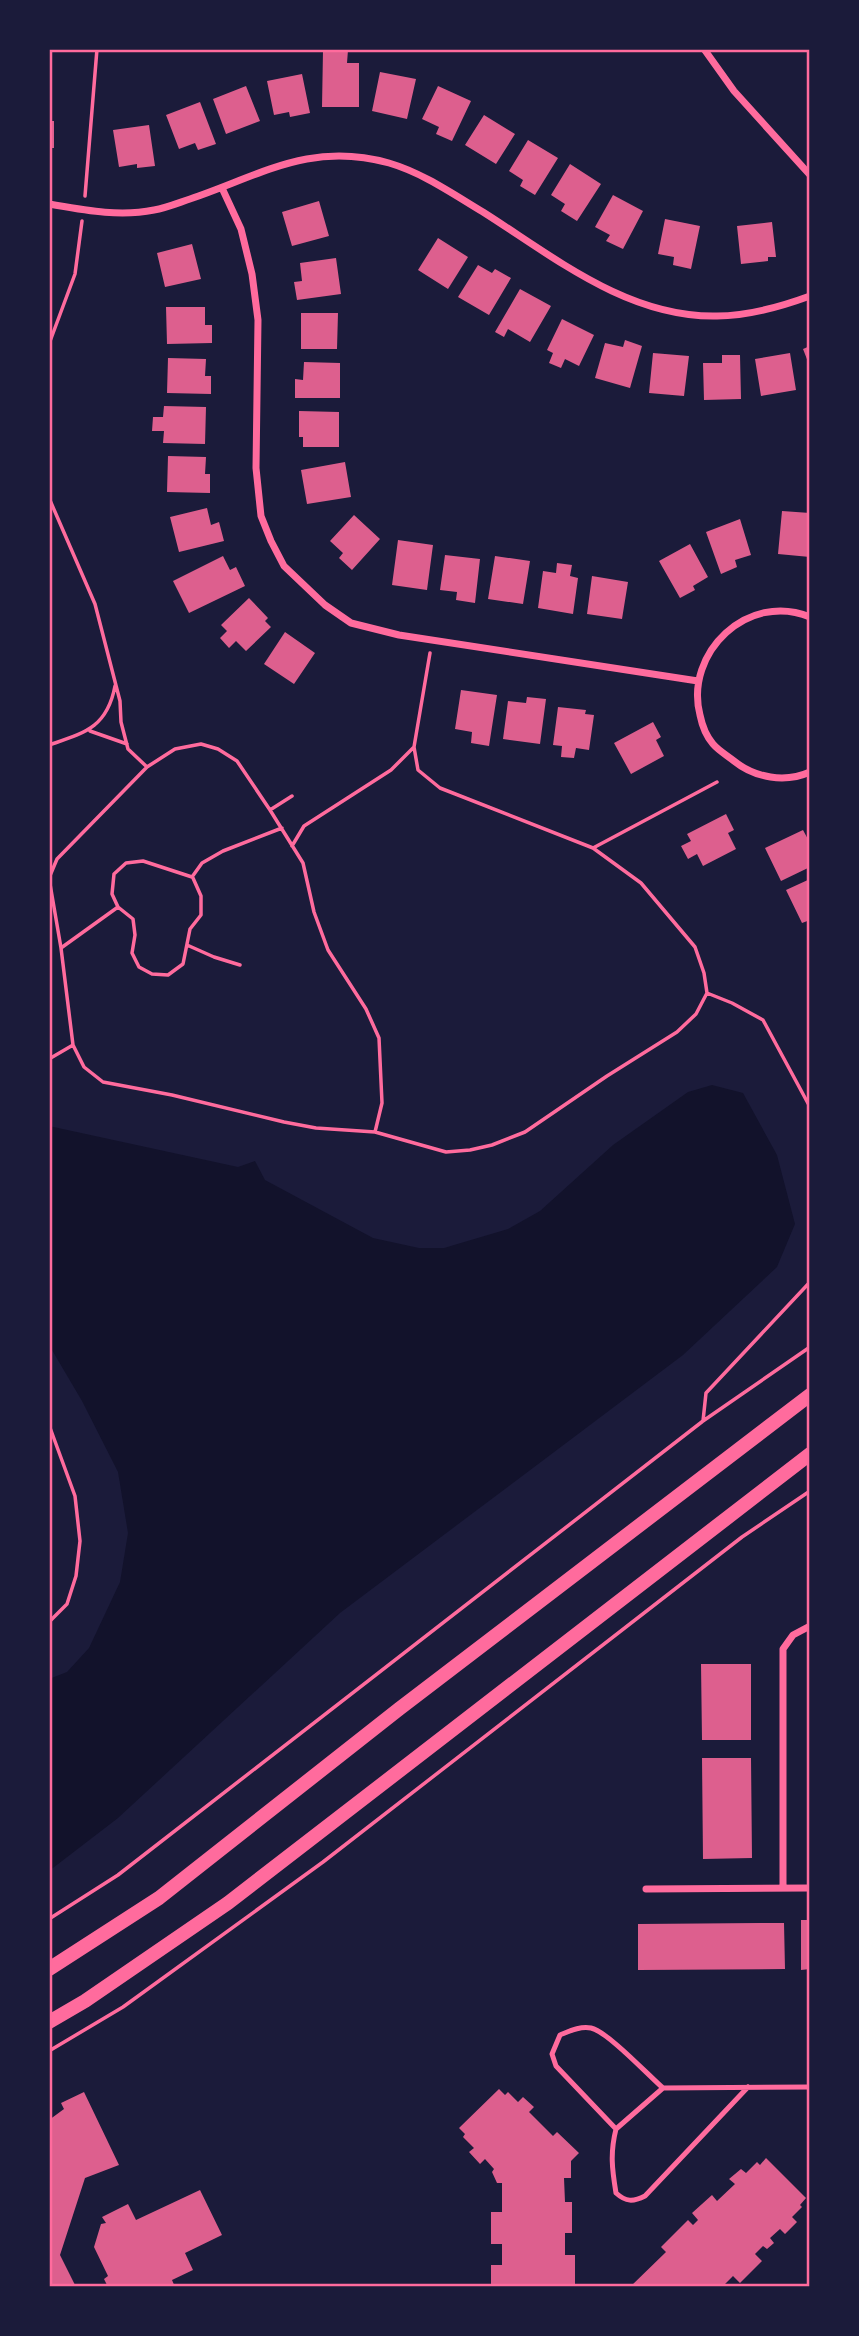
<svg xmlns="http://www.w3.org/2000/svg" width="859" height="2336" viewBox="0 0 859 2336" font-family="'Titillium Web',sans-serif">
  <rect width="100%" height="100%" fill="#1b1b3a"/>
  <path fill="#12122b" d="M712,1085L743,1093L777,1155L795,1224L777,1267L683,1355L340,1613L118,1818L49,1871V1679L67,1672L89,1648L120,1582L128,1533L118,1472L82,1401L49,1345V1126L238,1167L255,1161L265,1180L373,1238L419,1248H444L508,1229L540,1211L613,1145L688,1092Z"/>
  <path fill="#dd5f8e" d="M323,50H348L347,63H359V107H322Z
    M380,72L416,79L407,119L372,111Z
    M302,74L310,113L290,117L289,112L274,115L267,81Z
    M246,86L260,121L226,134L213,99Z
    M438,86L471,101L452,141L436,134L439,127L422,119Z
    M200,102L216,144L198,150L195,143L179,149L166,115Z
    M484,115L515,134L496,164L465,145Z
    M49,121H54V148H49Z
    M149,125L155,166L137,168V164L119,167L113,130Z
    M528,140L558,158L535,195L520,186L523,180L509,171Z
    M570,164L601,184L577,221L561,211L565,204L551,195Z
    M613,195L643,211L623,249L606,241L610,235L595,227Z
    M319,201L329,236L292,246L282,212Z
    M665,219L700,226L691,269L673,265L674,257L658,254Z
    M772,222L776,257H768V261L741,264L737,226Z
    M438,238L468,257L448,289L418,270Z
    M192,244L201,279L165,287L157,253Z
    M336,258L341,294L297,300L294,282L302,281L300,263Z
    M478,265L492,273L495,269L511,278L489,315L458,297Z
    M520,289L551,306L530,342L508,329L504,337L495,332Z
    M166,307H205V325H212V343L167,344Z
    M301,313H338L337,349H301Z
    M562,319L594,335L579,366L565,359L561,368L549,363L553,353L547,350Z
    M625,340L642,346L630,388L595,378L605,343L623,347Z
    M810,346V367L803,349Z
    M653,353L689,356L684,396L649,393Z
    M790,353L796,390L761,396L755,359Z
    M722,355H740L741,399L704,400L703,363H722Z
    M168,358L206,359L205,376H211V394L167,393Z
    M304,362L340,363V398H295V379L303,380Z
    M164,406L206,407L205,444L163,443L164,431H152L153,417H163Z
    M299,411L339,412V447H303V437H299Z
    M168,456L206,457L205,474H210V493L167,492Z
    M345,462L351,497L307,504L301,470Z
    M207,508L211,525L219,522L224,541L179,552L170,517Z
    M782,511L810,513V557L778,554Z
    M354,515L380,539L352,570L339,558L343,553L330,541Z
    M740,519L751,555L735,560L737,567L721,574L706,532Z
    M398,540L433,545L427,590L392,585Z
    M690,544L708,577L693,586L695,590L680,598L659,561Z
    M445,555L480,559L475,603L456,600L457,592L440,590Z
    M223,556L230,570L236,567L245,586L189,613L173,581Z
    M495,556L530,561L523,604L488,599Z
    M557,563L572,565L570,576L578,578L573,614L538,608L543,571L556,573Z
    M592,576L628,582L622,619L587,614Z
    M249,598L268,618L265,621L271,627L246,651L236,641L229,648L220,638L227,631L221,625Z
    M285,632L315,653L294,684L264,664Z
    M461,690L497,695L489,746L471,743L472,732L455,729Z
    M527,697L546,699L540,744L503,739L508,701L526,703Z
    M558,707L586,710L585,714L594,715L589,750L576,748L574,758L561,757L562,746L553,745Z
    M653,722L661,737L656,740L664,756L631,774L614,743Z
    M726,814L734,830L728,833L736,849L703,866L697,854L688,859L681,846L691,841L687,834Z
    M803,830L810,843L807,847L810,854V867L781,881L765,848Z
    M810,879V920L802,923L786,890Z
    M701,1664H751V1740H702Z
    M702,1758H751L752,1858L703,1859Z
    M801,1920H810V1969L801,1970Z
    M760,1923H784L785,1969L638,1970V1924Z
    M499,2089L505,2095L508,2092L518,2102L523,2097L534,2107L529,2112L553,2136L557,2132L579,2153L571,2161V2178H564L565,2202H572V2233H565V2255H575V2287H491V2265H502V2244H491V2212H502V2183H497L492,2172L494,2169L485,2159L480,2164L469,2152L474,2148L463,2137L465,2134L459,2128Z
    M84,2092L119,2165L85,2178L60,2255L76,2287H49V2120L64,2109L61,2103Z
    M766,2158L806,2198L800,2205L802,2207L792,2217L797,2222L785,2234L780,2229L770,2238L774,2243L767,2249L763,2246L755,2254L762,2261L740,2283L733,2276L722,2287H630L666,2252L661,2247L688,2220L693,2225L698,2220L692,2213L712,2195L717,2201L735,2184L729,2179L741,2169L746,2173L757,2162L760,2165Z
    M200,2190L222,2235L185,2253L193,2270L172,2280L175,2287H108L104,2279L108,2276L94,2247L101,2224L106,2223L102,2217L128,2204L136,2220Z"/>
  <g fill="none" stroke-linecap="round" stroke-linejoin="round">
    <path stroke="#ff6b9d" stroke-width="3.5" d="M85,196L97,49
      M49,344L75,274L82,221
      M49,498L95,604L120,701L121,722L128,749L147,767L57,859L49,878L61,948L73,1045L49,1059
      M90,731L127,744
      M49,745C84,733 107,728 115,686
      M147,767L175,749L201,744L218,749L237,761L270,810L303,863L314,912L328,950L366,1009L379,1038L382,1103L375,1132
      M270,810L292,796
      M292,846L304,826L391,770L414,747
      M593,848L717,782
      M118,907L133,919L135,935L132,953L139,967L152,974L168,975L183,964L190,929L201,915V896L193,878
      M187,945L214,957L240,965
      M61,948L118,907L112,894L114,874L126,863L143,861L192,877L202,863L223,851L282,828
      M707,993L732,1003L763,1020L810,1107
      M73,1045L84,1067L103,1082L172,1095L284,1122L316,1128L375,1132L446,1152L470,1150L492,1145L525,1132L607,1076L677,1032L696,1014L707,993L704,973L695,947L641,883L593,848L440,788L418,770L414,747L430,653
      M703,1421L706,1393L810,1282
      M49,1425L75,1496L80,1541L76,1576L67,1604L49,1622
      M49,1919L118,1875L703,1421L810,1347
      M49,2051L123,2007L323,1862L742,1537L810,1491"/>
    <path stroke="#ff6b9d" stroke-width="5" d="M748,2087L645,2196C633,2202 626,2202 616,2193C612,2169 610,2153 616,2129L556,2066L552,2054L560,2035C570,2031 580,2026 591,2028C608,2032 648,2075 663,2088L810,2087
      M616,2129L663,2088"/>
    <path stroke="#ff6b9d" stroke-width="7" d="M704,49L734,91L810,175
      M222,188L241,229L252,274L258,320L256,468L261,516L271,541L284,566L325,605L351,623L399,635L698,681
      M49,204C84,210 119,217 154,210C166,208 178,203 190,199C261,175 310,141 389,163C423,173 453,194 483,212C554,257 628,318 717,316C749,316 780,307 810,296
      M810,617C748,591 684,653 700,715C702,725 707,737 713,744C719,751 728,756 734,761C755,778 785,783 810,772
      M783,1888V1649L793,1635L810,1626
      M646,1889L810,1888"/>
    <path stroke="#ff6b9d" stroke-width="14" d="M49,1969L159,1898L399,1709L810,1395
      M49,2022L85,2001L228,1903L810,1454"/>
  </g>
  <rect width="859" height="2336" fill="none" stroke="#1b1b3a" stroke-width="102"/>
  <rect x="51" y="51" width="757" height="2234" fill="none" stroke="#ff6b9d" stroke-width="2.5"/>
</svg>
